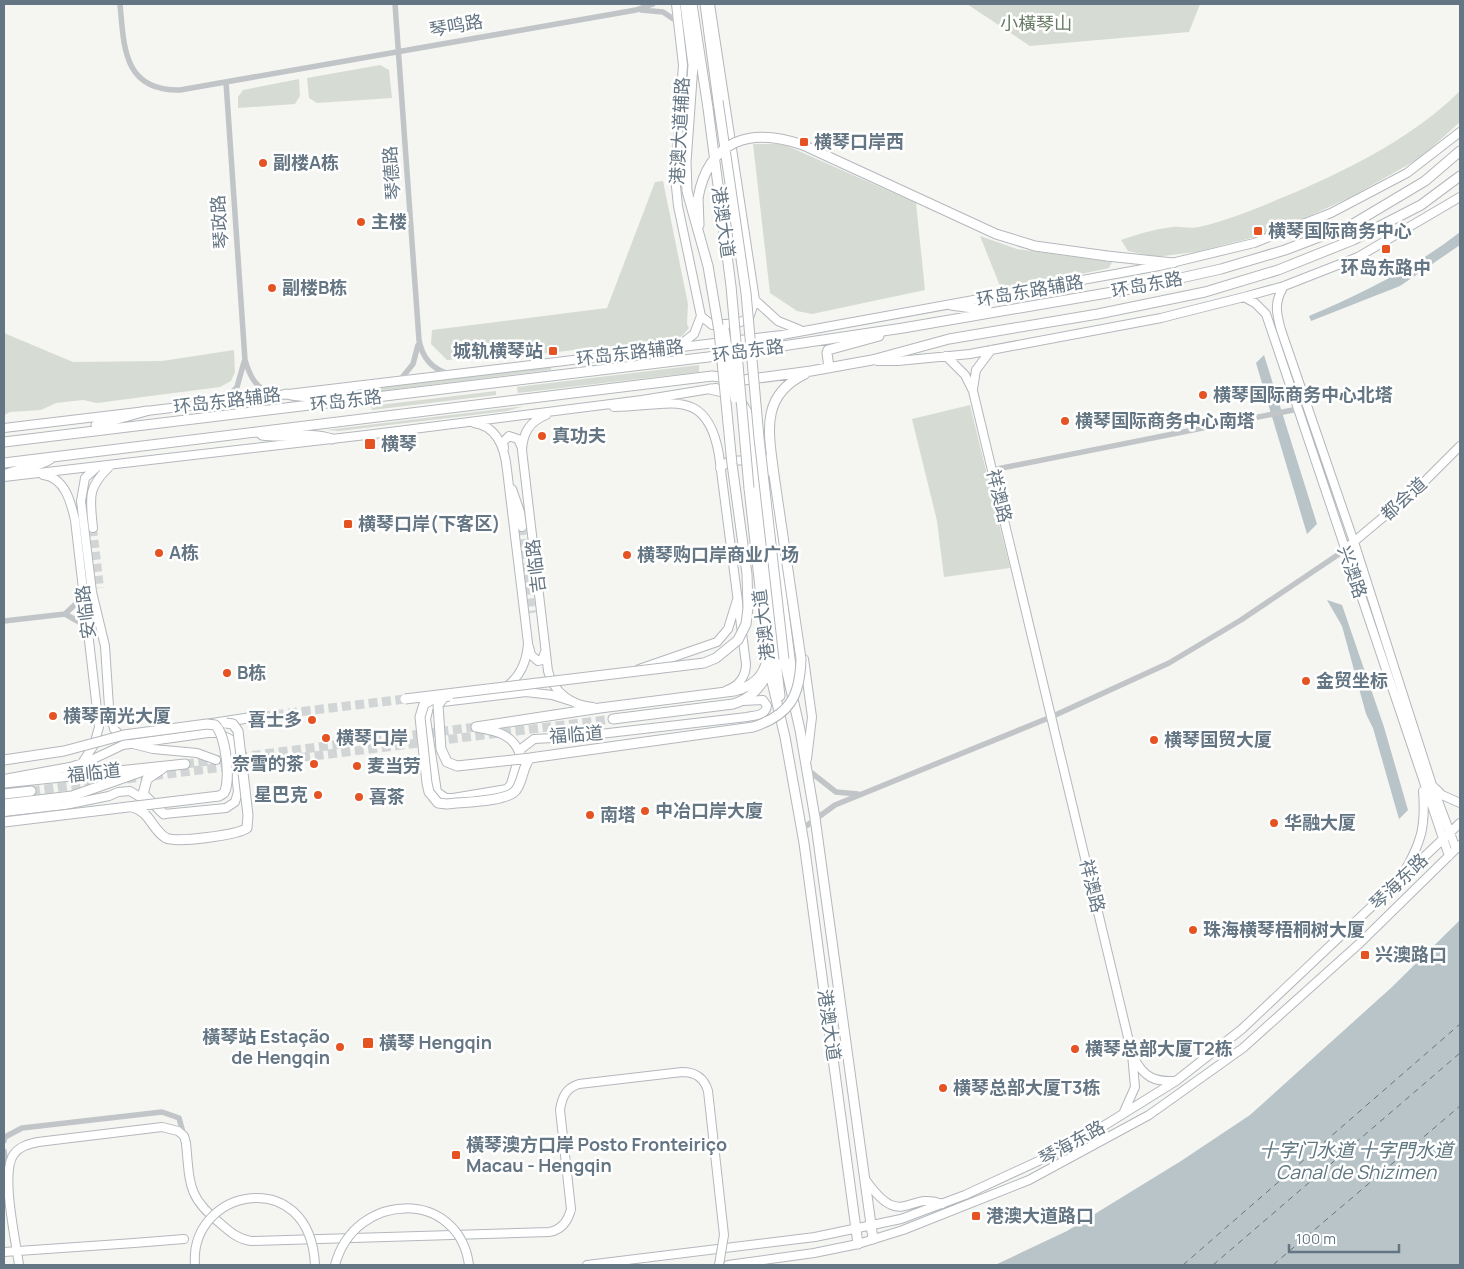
<svg xmlns="http://www.w3.org/2000/svg" width="1464" height="1269" viewBox="0 0 1464 1269" font-family="Manrope,'Noto Sans SC',sans-serif">
  <rect width="100%" height="100%" fill="#f5f5f2"/>
  <path fill="#d6dcd3" d="M967,4H1200L1189,32L1030,46Z
    M380,65L389,70L392,98L317,103L309,98L307,78Z
    M299,79L300,96L295,104L238,108V97L243,90Z
    M1460,91V122L1420,158L1351,197L1296,222L1251,238L1196,252L1155,257L1128,251L1121,240C1138,234 1155,229 1172,227C1181,226 1191,229 1199,227C1233,219 1264,205 1296,192C1355,166 1413,137 1460,91Z
    M753,144H783L916,203L925,290L812,314L797,311L770,293Z
    M663,181L688,304L687,324L689,328L682,336L673,341L608,350L582,349L541,354L537,348L522,347L483,358L447,360L431,344L432,330L607,308L655,182Z
    M980,236L1017,249L1112,262L1109,268L1002,291Z
    M4,333L73,362L162,361L234,350L235,372L231,381L220,387L97,403L83,400L56,403L41,410L10,412L4,415Z
    M699,365V372L518,393L517,387Z
    M551,366V370L374,392V387Z
    M496,391V395L372,410L371,406Z
    M970,405L1010,568L944,577L937,521L912,419Z
    M524,406L507,411L339,431L326,430Z"/>
  <path fill="#b8c4c8" d="M1460,232V245L1400,286L1311,321L1309,316C1363,293 1414,268 1460,232Z
    M1264,355L1317,524L1307,534L1256,363Z
    M1327,600L1342,605L1384,727L1408,810L1399,819L1373,728L1366,714L1342,626Z
    M1460,920V1265H995L1067,1231L1181,1161L1250,1115L1392,987Z"/>
  <g fill="none" stroke-linecap="round" stroke-linejoin="round">
    <path stroke="#5f7780" stroke-width="1" stroke-dasharray="6 5" stroke-linecap="butt" d="M1183,1265L1460,1024
      M1213,1265L1460,1053
      M1273,1265L1460,1106"/>
    <path stroke="#d1d5d6" stroke-width="8" stroke-dasharray="8 4" stroke-linecap="butt" d="M522,527L532,613
      M93,528L100,588"/>
    <path stroke="#d1d5d6" stroke-width="9" stroke-dasharray="9 4.5" stroke-linecap="butt" d="M248,718L405,699
      M185,764L476,727
      M127,779L613,719
      M31,791L106,781"/>
    <defs>
      <path id="secondary" d="M676,4L683,65L675,177L678,206L701,316L694,334L680,345
        M1284,286C1274,302 1276,312 1281,330L1354,542L1432,785L1456,849
        M1244,297L1255,303L1266,314L1449,856
        M755,300L778,321L800,330
        M701,316L712,325L738,323L749,318L755,300L710,4
        M946,356L965,375L973,391L1132,1054L1135,1087L1123,1114
        M877,361H898L970,354L1161,318L1244,297L1284,286L1358,257L1460,197
        M973,389L976,370L991,350
        M614,407C667,407 707,384 719,455L746,664C746,676 739,686 727,690
        M546,415C529,422 523,433 522,450L548,671C553,692 572,706 593,707
        M474,423C497,426 505,449 507,470L528,643C527,660 521,676 506,687
        M4,428L782,335L1159,266L1254,243L1331,213L1407,173L1460,132
        M504,448L503,442L509,436L518,439L522,448
        M768,459L774,528L794,686
        M96,468L85,478L81,501L92,592L105,646L109,707L114,729L124,739
        M720,468L729,461L749,460
        M43,475C65,477 71,503 75,520L99,727L94,745L82,763
        M4,477L366,435L642,400L716,388
        M512,489L520,512L522,527
        M93,528C90,498 87,488 109,467
        M1350,545L1418,488L1460,446
        M529,647L531,655L538,661L542,660L545,652
        M804,659L812,717L807,759
        M639,669L717,642L728,629L737,600
        M574,702L552,695L526,692L434,703L429,707L426,719L437,792L446,798H453L507,789L511,784L521,749L534,739L574,737L747,717C756,715 765,716 767,706L763,700L743,701
        M479,728C497,731 514,735 520,755
        M133,744L153,749L197,753L216,760
        M4,779L70,767L89,761L123,745L208,733H217L230,739L233,745L238,792L235,802L226,808L164,814L160,811
        M1435,788L1442,795L1460,803
        M4,812L65,805L109,796L118,792L130,791L145,800
        M1403,874C1421,843 1426,827 1423,791
        M1134,1058C1144,1077 1154,1082 1175,1081
        M186,1143C190,1184 187,1197 221,1224C230,1232 238,1239 251,1241L549,1232C562,1230 568,1221 571,1209
        M865,1179C902,1232 908,1190 942,1204
        M134,1243L184,1239
        M587,1265L815,1237L901,1219L965,1195L1073,1145L1176,1081L1242,1029L1460,823
        M728,1265L814,1253L858,1244L903,1230L1029,1180L1149,1115L1243,1048L1360,943L1460,845"/>
      <path id="primary" d="M685,4L693,65L686,162L687,191L708,266
        M692,4L708,108
        M705,4L718,101
        M698,198L699,225
        M1107,256L1173,263
        M951,305L987,310
        M829,368L827,353L828,350L879,336
        M710,389L731,394
        M286,394C311,401 336,390 360,398
        M741,402L747,412L749,422L780,696
        M96,425L146,411
        M262,435C286,439 309,431 332,439
        M4,442L708,357L903,328L1136,288L1221,269L1285,250L1353,224L1425,181L1460,151
        M4,463L712,376L744,380L811,371L872,360L949,339L1098,314L1205,292L1278,270L1353,240L1421,205L1460,176
        M4,475C20,468 37,468 52,458
        M774,475C769,434 759,396 805,374
        M749,488L769,669L785,737L804,843L858,1244
        M784,659L800,730L815,818L873,1239
        M613,719L733,704C752,698 761,687 769,670
        M209,724L248,718
        M476,727L600,708L734,691C751,687 764,678 767,659
        M163,768L147,779L143,794L164,814
        M4,783L185,764
        M4,794L31,791
        M4,804L72,796L143,771"/>
    </defs>
    <use href="#secondary" stroke="#b3b8bd" stroke-width="10"/>
    <use href="#primary" stroke="#b4b8bc" stroke-width="11"/>
    <path stroke="#c1c5c8" stroke-width="5.5" d="M120,4C124,47 123,91 180,90L636,10L653,4
      M395,4L419,340C422,357 432,369 449,374
      M641,10L663,12L678,22
      M226,82L245,360C250,377 256,389 275,395
      M400,380L413,364L418,345
      M224,401L237,387L244,362
      M992,470L1298,409
      M65,614L84,596
      M4,621L65,614L88,627
      M808,770L836,792L858,794
      M802,829L835,805L1051,717L1169,663L1241,620L1345,550
      M4,1151L7,1171"/>
    <use href="#secondary" stroke="#fff" stroke-width="8"/>
    <use href="#primary" stroke="#fff" stroke-width="9"/>
    <defs>
      <path id="secondary-bridge" d="M571,1209L560,1110C562,1097 566,1088 579,1084L682,1072C696,1072 704,1078 708,1091L724,1235L719,1265
        M4,1252L134,1243
        M19,1265C16,1241 0,1172 14,1154C20,1146 29,1144 38,1142L162,1127L178,1131L184,1136L186,1143
        M195,1265C189,1188 310,1164 315,1265
        M335,1265C355,1190 459,1189 469,1265"/>
      <path id="primary-bridge" d="M718,101L746,293L759,438L784,659
        M708,108L731,286L749,488
        M698,198C709,139 751,127 803,145L996,234L1035,246L1107,256
        M724,329L735,398
        M449,696L444,697L438,705L441,749L447,762L457,766L530,758L753,727C790,715 800,696 801,659L774,475
        M405,699L704,663L716,658L738,640L746,624L748,608L747,574L732,464L719,331L708,266
        M433,699L424,704L420,717L427,783L429,792L438,803L447,804C462,802 508,802 516,790C523,781 522,768 530,758
        M4,760L64,751L124,735L207,724L215,725C226,734 231,781 224,793L219,796L4,822
        M132,807C150,811 152,830 166,838C177,843 238,835 247,828L248,815L238,731L233,724L226,723"/>
    </defs>
    <use href="#secondary-bridge" stroke="#b3b8bd" stroke-width="10" stroke-linecap="butt"/>
    <use href="#primary-bridge" stroke="#b4b8bc" stroke-width="11" stroke-linecap="butt"/>
    <path stroke="#c1c5c8" stroke-width="5.5" d="M4,1141L5,1137L22,1128L162,1112L179,1118L184,1136"/>
    <use href="#secondary-bridge" stroke="#fff" stroke-width="8"/>
    <use href="#primary-bridge" stroke="#fff" stroke-width="9"/>
  </g>
  <g fill="#e55323" stroke="#fff" stroke-width="2">
    <rect x="799" y="137" width="10" height="10" rx="2.5"/>
    <circle cx="263" cy="163" r="5"/>
    <circle cx="361" cy="222" r="5"/>
    <rect x="1253" y="226" width="10" height="10" rx="2.5"/>
    <rect x="1381" y="244" width="10" height="10" rx="2.5"/>
    <circle cx="272" cy="288" r="5"/>
    <rect x="548" y="346" width="10" height="10" rx="2.5"/>
    <circle cx="1203" cy="395" r="5"/>
    <circle cx="1065" cy="421" r="5"/>
    <circle cx="542" cy="436" r="5"/>
    <rect x="364" y="438" width="12" height="12" rx="2.5"/>
    <rect x="343" y="519" width="10" height="10" rx="2.5"/>
    <circle cx="159" cy="553" r="5"/>
    <circle cx="627" cy="555" r="5"/>
    <circle cx="227" cy="673" r="5"/>
    <circle cx="1306" cy="681" r="5"/>
    <circle cx="53" cy="716" r="5"/>
    <circle cx="312" cy="720" r="5"/>
    <circle cx="326" cy="738" r="5"/>
    <circle cx="1154" cy="740" r="5"/>
    <circle cx="314" cy="764" r="5"/>
    <circle cx="357" cy="766" r="5"/>
    <circle cx="318" cy="795" r="5"/>
    <circle cx="359" cy="797" r="5"/>
    <circle cx="645" cy="811" r="5"/>
    <circle cx="590" cy="815" r="5"/>
    <circle cx="1274" cy="823" r="5"/>
    <circle cx="1193" cy="930" r="5"/>
    <rect x="1360" y="950" width="10" height="10" rx="2.5"/>
    <rect x="362" y="1037" width="12" height="12" rx="2.5"/>
    <circle cx="340" cy="1047" r="5"/>
    <circle cx="1075" cy="1049" r="5"/>
    <circle cx="943" cy="1088" r="5"/>
    <rect x="451" y="1150" width="10" height="10" rx="2.5"/>
    <rect x="971" y="1211" width="10" height="10" rx="2.5"/>
  </g>
  <g text-anchor="middle" stroke-width="5" stroke-linejoin="round" paint-order="stroke">
    <g font-size="18" fill="#677a63" stroke="#fff">
      <text x="1036" y="30">小橫琴山</text>
    </g>
    <g font-size="18" fill="#647583" stroke="#fff">
      <text transform="translate(456 26) rotate(-10)" y="6">琴鸣路</text>
      <text transform="translate(680 131) rotate(-87)" y="6">港澳大道辅路</text>
      <text transform="translate(392 173) rotate(-94)" y="6">琴德路</text>
      <text transform="translate(220 222) rotate(-94)" y="6">琴政路</text>
      <text transform="translate(723 222) rotate(82)" y="6">港澳大道</text>
      <text transform="translate(1147 285) rotate(-11)" y="6">环岛东路</text>
      <text transform="translate(1030 291) rotate(-10)" y="6">环岛东路辅路</text>
      <text transform="translate(748 351) rotate(-8)" y="6">环岛东路</text>
      <text transform="translate(630 353) rotate(-7)" y="6">环岛东路辅路</text>
      <text transform="translate(227 401) rotate(-7)" y="6">环岛东路辅路</text>
      <text transform="translate(346 401) rotate(-7)" y="6">环岛东路</text>
      <text transform="translate(999 496) rotate(76)" y="6">祥澳路</text>
      <text transform="translate(1404 499) rotate(-42)" y="6">都会道</text>
      <text transform="translate(536 566) rotate(-97)" y="6">吉临路</text>
      <text transform="translate(1352 572) rotate(71)" y="6">兴澳路</text>
      <text transform="translate(86 612) rotate(-97)" y="6">安临路</text>
      <text transform="translate(764 625) rotate(-97)" y="6">港澳大道</text>
      <text transform="translate(576 735) rotate(-4)" y="6">福临道</text>
      <text transform="translate(94 773) rotate(-6)" y="6">福临道</text>
      <text transform="translate(1399 882) rotate(-44)" y="6">琴海东路</text>
      <text transform="translate(1092 886) rotate(76)" y="6">祥澳路</text>
      <text transform="translate(829 1025) rotate(82)" y="6">港澳大道</text>
      <text transform="translate(1072 1143) rotate(-29)" y="6">琴海东路</text>
    </g>
    <g font-size="18" font-weight="bold" fill="#647583" stroke="#fff" text-anchor="start">
      <text x="814" y="148">横琴口岸西</text>
      <text x="273" y="169">副楼A栋</text>
      <text x="371" y="228">主楼</text>
      <text x="1268" y="237">横琴国际商务中心</text>
      <text x="1386" y="274" text-anchor="middle">环岛东路中</text>
      <text x="282" y="294">副楼B栋</text>
      <text x="543" y="357" text-anchor="end">城轨横琴站</text>
      <text x="1213" y="401">横琴国际商务中心北塔</text>
      <text x="1075" y="427">横琴国际商务中心南塔</text>
      <text x="552" y="442">真功夫</text>
      <text x="381" y="450">横琴</text>
      <text x="358" y="530">横琴口岸(下客区)</text>
      <text x="169" y="559">A栋</text>
      <text x="637" y="561">横琴购口岸商业广场</text>
      <text x="237" y="679">B栋</text>
      <text x="1316" y="687">金贸坐标</text>
      <text x="63" y="722">横琴南光大厦</text>
      <text x="302" y="726" text-anchor="end">喜士多</text>
      <text x="336" y="744">横琴口岸</text>
      <text x="1164" y="746">横琴国贸大厦</text>
      <text x="304" y="770" text-anchor="end">奈雪的茶</text>
      <text x="367" y="772">麦当劳</text>
      <text x="308" y="801" text-anchor="end">星巴克</text>
      <text x="369" y="803">喜茶</text>
      <text x="655" y="817">中冶口岸大廈</text>
      <text x="600" y="821">南塔</text>
      <text x="1284" y="829">华融大厦</text>
      <text x="1203" y="936">珠海横琴梧桐树大厦</text>
      <text x="1375" y="961">兴澳路口</text>
      <text x="330" y="1043" text-anchor="end">橫琴站 Estação<tspan x="330" dy="21">de Hengqin</tspan></text>
      <text x="379" y="1049">橫琴 Hengqin</text>
      <text x="1085" y="1055">横琴总部大厦T2栋</text>
      <text x="953" y="1094">横琴总部大厦T3栋</text>
      <text x="466" y="1151">橫琴澳方口岸 Posto Fronteiriço<tspan x="466" dy="21">Macau - Hengqin</tspan></text>
      <text x="986" y="1222">港澳大道路口</text>
    </g>
    <g font-size="19" font-style="italic" fill="#5f7780" stroke="#fff">
      <text x="1356" y="1157">十字门水道 十字門水道<tspan x="1356" dy="22">Canal de Shizimen</tspan></text>
    </g>
  </g>
  <rect width="1464" height="1269" fill="none" stroke="#647583" stroke-width="10"/>
  <path d="M1289 1244v8h110v-8" fill="none" stroke="#647583" stroke-width="2.5"/>
  <text x="1296" y="1244" font-size="15" fill="#647583" stroke="#ffffff" stroke-width="4" paint-order="stroke">100 m</text>
</svg>
